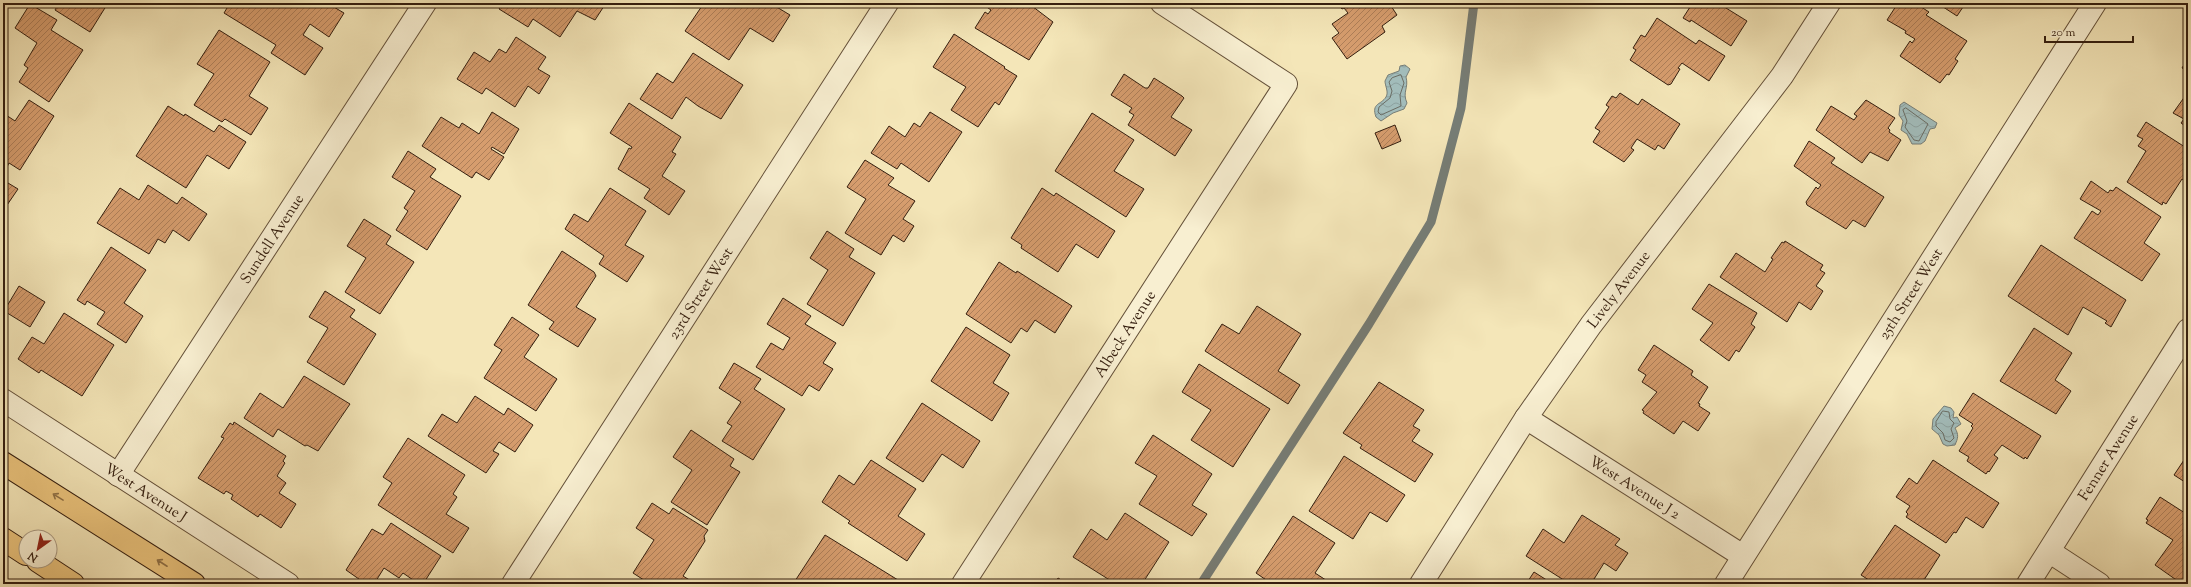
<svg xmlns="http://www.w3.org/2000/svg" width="2191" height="587" viewBox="0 0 2191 587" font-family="'Sorts Mill Goudy',serif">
  <defs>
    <pattern id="water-waves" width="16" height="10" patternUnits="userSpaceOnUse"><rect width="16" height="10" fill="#a2bcba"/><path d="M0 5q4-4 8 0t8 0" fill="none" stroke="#8ca19f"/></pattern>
    <pattern id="building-hatch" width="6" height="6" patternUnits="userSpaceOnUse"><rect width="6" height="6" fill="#d69d6e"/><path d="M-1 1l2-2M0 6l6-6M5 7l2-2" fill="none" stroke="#ae7f59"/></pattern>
  </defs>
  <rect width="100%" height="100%" fill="#f4e6b8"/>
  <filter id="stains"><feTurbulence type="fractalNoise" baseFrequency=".005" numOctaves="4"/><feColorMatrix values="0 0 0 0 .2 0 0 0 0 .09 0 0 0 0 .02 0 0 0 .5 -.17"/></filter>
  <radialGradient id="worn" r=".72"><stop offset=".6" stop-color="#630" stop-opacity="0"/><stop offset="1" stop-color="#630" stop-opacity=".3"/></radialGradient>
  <path fill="url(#water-waves)" stroke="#767d76" d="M1405,65L1410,69L1406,77C1409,88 1402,92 1407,103L1404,109L1393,113L1381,121L1376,117C1371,103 1381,105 1386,97C1389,92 1385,86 1385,81L1388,75L1399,71L1400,66Z
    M1904,102L1937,123L1935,128L1930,129L1925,141L1921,144H1912L1907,134L1901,130L1903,121L1899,115L1900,105Z
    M1944,406L1951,408L1954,412L1953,418L1957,417L1961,424L1955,428C1959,435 1958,438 1955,445L1947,446L1943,444L1939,435L1932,429L1933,419Z"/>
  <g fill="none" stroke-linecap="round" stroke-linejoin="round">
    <path stroke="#6b6d64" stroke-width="1" d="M1401,75L1404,83L1400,95L1401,106L1381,115L1378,112L1379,107L1390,98L1392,91L1389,82L1392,78Z
      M1906,108L1928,124L1919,141L1914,140L1905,127L1907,121L1903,110Z
      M1943,411L1949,412L1950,419L1954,423L1951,429L1954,438L1950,442L1945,440L1943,433L1936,426V422Z"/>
    <path stroke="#767d76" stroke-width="9" d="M1201,584L1369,324L1431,222L1461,108L1474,3"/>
  </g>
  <path fill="url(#building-hatch)" stroke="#341e0f" d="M59,3H108L90,32L55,10Z
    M230,3H327L344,13L329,37L310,24L303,35L323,48L305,75L271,53L276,45L224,13Z
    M503,3H606L595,20L577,11L560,37L533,19L528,27L499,9Z
    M704,3H770L790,15L773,42L750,28L729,60L685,31Z
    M981,3H1028L1053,22L1029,60L975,28L985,12L988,14L991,10Z
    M1337,3H1389L1397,15L1382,26L1385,32L1347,59L1332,38L1339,33L1332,24L1348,13L1344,8L1342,9Z
    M1685,3H1730L1726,8L1747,21L1731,46L1691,20L1690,22L1683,18L1690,7Z
    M1898,3H1915L1929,12L1926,15L1967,41L1955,59L1958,61L1949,75L1947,74L1940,83L1900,56L1910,41L1912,43L1915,39L1905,33L1906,31L1887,20Z
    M1937,3H1972L1969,7L1965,4L1957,16Z
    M30,4L57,20L51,30L83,50L49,102L19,82L28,68L24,65L37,43L15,28Z
    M1657,18L1696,44L1699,40L1725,56L1709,81L1682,63L1678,68L1680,69L1671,84L1668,85L1630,60L1636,50L1633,48L1641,35L1645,37Z
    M219,30L270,62L249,96L268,108L251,135L225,119L222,122L194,105L214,74L197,64Z
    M954,34L1005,67L1004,68L1017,76L999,105L995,102L978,127L951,110L966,87L933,67Z
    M516,37L546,57L538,69L550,76L539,94L528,86L515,107L486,88L482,94L457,79L474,52L490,62L499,49L506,53Z
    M693,53L743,85L721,119L698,106L686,97L672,119L640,99L657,73L673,83Z
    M2188,58V71L2182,68Z
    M1124,74L1145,88H1148L1154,78L1182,96L1184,98L1171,117L1192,130L1175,156L1128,125L1134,115L1129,112L1132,108L1111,95Z
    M2188,92V128L2181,123L2184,119L2173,113Z
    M1620,93L1638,105L1642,99L1680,124L1664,149L1658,145L1655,150L1637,139L1631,148L1634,150L1624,162L1593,142L1600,131L1595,128L1609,107L1606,105L1612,96L1616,98Z
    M29,100L54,116L20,170L9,163L7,167L3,164V113L15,121Z
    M1866,100L1895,118L1888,128L1890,130L1889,132L1901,140L1888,161L1870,152L1862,163L1816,130L1831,106L1854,120L1857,116L1854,114Z
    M629,103L681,137L672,152L676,154L662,176L685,191L669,215L644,198L650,189L618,169L629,148L631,149L632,147L610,133Z
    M168,106L184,116L185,114L214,132L219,125L246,142L229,169L207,155L186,188L136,156Z
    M492,112L519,129L504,154L492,147L491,149L504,157L489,180L476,172L472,178L422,146L441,117L459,128L462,123L479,134Z
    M930,112L962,132L929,182L901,163L897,169L871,153L889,126L905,137L914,123L920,127Z
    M1092,113L1134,140L1114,171L1144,189L1126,217L1055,171Z
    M2146,122L2188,149V183L2182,179L2166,204L2163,202L2162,205L2127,182L2146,151L2138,146L2143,139L2137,136Z
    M1395,125L1401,141L1382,149L1375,133Z
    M1809,141L1835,158L1831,163L1884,197L1865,227L1853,220L1846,229L1807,205L1806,202L1816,187L1818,189L1821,185L1794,166Z
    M408,151L436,169L430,177L461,196L427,250L396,230L408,211L404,208L415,191L392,177Z
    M865,160L894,178L888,185L915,201L903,219L914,226L904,242L893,235L881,255L845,233L866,199L847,187Z
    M3,180L18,189L3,211Z
    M2091,181L2108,193L2110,190L2113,191L2116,187L2161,217L2144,243L2160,254L2142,281L2074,238L2092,211L2098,215L2101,211L2080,199Z
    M148,185L177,204L182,197L207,214L189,241L173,230L165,243L158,239L149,254L97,223L120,188L139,200Z
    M610,188L646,211L625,245L644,256L627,282L599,264L604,256L565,229L574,214L588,222Z
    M1042,188L1054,196L1056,193L1115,231L1098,258L1076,244L1058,272L1021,248L1022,245L1011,238Z
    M364,219L391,236L386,244L414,262L380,314L345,292L366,258L347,246Z
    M827,231L854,249L849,257L875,273L843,326L807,304L828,270L810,258Z
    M1785,241L1823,265L1820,270L1825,273L1816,286L1823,291L1811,310L1799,302L1787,322L1720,277L1736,253L1765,272L1773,259L1771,258L1782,242L1784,243Z
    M2041,245L2126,300L2111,327L2105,323L2107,321L2083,307L2068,335L2008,296Z
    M111,247L146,270L124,303L143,316L126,343L97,324L105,312L87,301L85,305L77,300Z
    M562,251L594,272L596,276L576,307L596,319L578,347L549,329L554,322L528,305Z
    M999,262L1016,273L1017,271L1072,306L1055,333L1035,320L1027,332L1021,328L1011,343L966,314Z
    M1709,284L1757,313L1751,324L1755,327L1739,352L1736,350L1729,361L1700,340L1713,323L1692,309Z
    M19,286L45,302L30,327L4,311Z
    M325,291L355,310L350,317L376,334L344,385L307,362L328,328L309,317Z
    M783,298L811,316L805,324L836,343L823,363L833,369L819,391L809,385L802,396L756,367L771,343L783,350L790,338L767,324Z
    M1257,306L1301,334L1278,371L1300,385L1288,404L1205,351L1222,324L1239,334Z
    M64,313L114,345L82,396L41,370L39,373L18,359L32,337L44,344Z
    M512,317L539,335L524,357L557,379L536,411L484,378L502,350L494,345Z
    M966,327L1010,355L993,383L1009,393L992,421L931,381Z
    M2034,328L2072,353L2055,380L2071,391L2056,414L2000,381Z
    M1654,345L1693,371L1691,375L1708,387L1698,403L1700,404L1699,406L1710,413L1698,431L1683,421L1674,434L1643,413L1644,411L1642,410L1657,392L1642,382L1646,375L1638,370Z
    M734,363L761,379L754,389L785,409L753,460L722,441L732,426L727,423L741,402L719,388Z
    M1199,364L1270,409L1233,467L1191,440L1211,410L1182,392Z
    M304,376L350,404L318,451L307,445L305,446L278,429L273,437L244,418L260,393L283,408Z
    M1379,382L1424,410L1413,426L1420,430L1412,441L1433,454L1415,482L1360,448L1362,445L1343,433Z
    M1973,393L2041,436L2027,459L2025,457L2024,459L2002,445L1994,455L1998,458L1989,472L1988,471L1986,474L1967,461L1969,457L1959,451L1973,428L1971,426L1973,424L1959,415Z
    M475,396L504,415L508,408L533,425L515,452L499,442L493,451L499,454L486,473L428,436L442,414L457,423Z
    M922,403L980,441L963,468L942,454L923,482L886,458Z
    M234,422L286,456L283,461L285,463L277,476L286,483L279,493L296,504L281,528L260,514L258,517L231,499L233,495L226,491L224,494L198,478L224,438L221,437L230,423L233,425Z
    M691,430L734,459L730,466L740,472L707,525L671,502L692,470L673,457Z
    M1153,435L1212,474L1192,505L1207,514L1192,536L1139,504L1157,476L1135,463Z
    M408,438L465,475L453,494L457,497L446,514L469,528L453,553L378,505L392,483L383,477Z
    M2188,454V484L2174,475Z
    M1344,456L1405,495L1387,522L1370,512L1353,539L1309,511Z
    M871,460L916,489L898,516L925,534L907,561L848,523L850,521L822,502L839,475L854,485Z
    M1933,460L1999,503L1983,528L1966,517L1956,533L1954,532L1946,543L1906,517L1908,514L1906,512L1910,506L1896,497L1909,478L1917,484Z
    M2160,497L2188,515V584H2182L2155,565L2173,540L2146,523L2148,520L2146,519Z
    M652,503L669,514L673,508L708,530L704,536L705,541L683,576L696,584H650L633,573L654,540L636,528Z
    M1125,513L1169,542L1142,584H1116L1073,557L1091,529L1107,540Z
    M1582,515L1620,539L1615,545L1628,553L1616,571L1604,563L1591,584H1570L1526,556L1543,529L1564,543Z
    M1293,516L1335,543L1315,573L1332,584H1272L1256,573Z
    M391,523L441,556L423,584H419L403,573L399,578L384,568L374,584H366L346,570L372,529L383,535Z
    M1895,525L1940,555L1924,580L1929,584H1875L1861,575Z
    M825,535L898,580L895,584H793Z
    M1534,572L1553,584H1526Z
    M1058,578L1068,584H1054Z"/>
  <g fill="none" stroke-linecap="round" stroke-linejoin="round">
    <defs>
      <g id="minor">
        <path id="s1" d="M3,400L288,584"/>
        <path id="s2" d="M1526,418L1743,556"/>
        <path id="s3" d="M118,475L425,3"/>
        <path d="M2050,552L2099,584"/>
        <path id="s4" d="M513,584L887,3"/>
        <path id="s5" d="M963,584L1286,84L1162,3"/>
        <path id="s6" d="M1421,584L1526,418L1591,325L1782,76L1829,3"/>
        <path id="s7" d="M1726,584L2095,3"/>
        <path id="s8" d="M2028,584L2188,330"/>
      </g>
      <path id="major" d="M3,463L194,584
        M3,539L26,554
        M38,561L73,584"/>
    </defs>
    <use href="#minor" stroke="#645039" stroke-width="24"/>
    <use href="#major" stroke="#341e0f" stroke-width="24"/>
    <use href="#minor" stroke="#f8efd1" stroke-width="22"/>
    <use href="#major" stroke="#eac37c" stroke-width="22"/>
  </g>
  <defs><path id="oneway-shaft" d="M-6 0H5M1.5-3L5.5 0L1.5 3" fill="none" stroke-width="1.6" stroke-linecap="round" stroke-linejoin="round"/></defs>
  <g stroke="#8f7046">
    <use href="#oneway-shaft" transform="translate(58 497) rotate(-148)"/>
    <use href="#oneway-shaft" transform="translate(162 563) rotate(-147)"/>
  </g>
  <g text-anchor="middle" stroke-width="3.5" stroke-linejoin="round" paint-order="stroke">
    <g font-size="15" fill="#341e0f" stroke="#f8efd1">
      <text dy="5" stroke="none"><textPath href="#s3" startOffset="282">Sundell Avenue</textPath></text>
      <text dy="5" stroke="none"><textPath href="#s6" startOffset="355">Lively Avenue</textPath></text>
      <text dy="5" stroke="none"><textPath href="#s7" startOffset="344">25th Street West</textPath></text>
      <text dy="5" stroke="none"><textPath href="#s4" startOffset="346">23rd Street West</textPath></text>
      <text dy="5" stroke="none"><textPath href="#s5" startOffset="298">Albeck Avenue</textPath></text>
      <text dy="5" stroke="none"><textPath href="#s8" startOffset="150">Fenner Avenue</textPath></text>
      <text dy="5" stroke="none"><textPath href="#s2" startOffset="129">West Avenue J 2</textPath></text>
      <text dy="5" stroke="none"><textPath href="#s1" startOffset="170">West Avenue J</textPath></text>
    </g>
  </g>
  <rect width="2191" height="587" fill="none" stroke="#f4e6b8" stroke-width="16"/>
  <rect x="4" y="4" width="2183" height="579" fill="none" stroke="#341e0f" stroke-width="2"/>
  <rect x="8" y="8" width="2175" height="571" fill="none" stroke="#341e0f"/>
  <g transform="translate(38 549) rotate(213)"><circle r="19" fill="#f8efd1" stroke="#aa9b83"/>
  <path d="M0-3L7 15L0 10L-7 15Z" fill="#8f2418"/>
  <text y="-6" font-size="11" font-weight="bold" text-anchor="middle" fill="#341e0f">N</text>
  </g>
  <path d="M2045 36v6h88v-6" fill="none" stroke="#341e0f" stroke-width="2"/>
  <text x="2051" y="36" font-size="12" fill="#341e0f" stroke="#f8efd1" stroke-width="3" paint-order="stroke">20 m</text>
  <rect width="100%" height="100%" filter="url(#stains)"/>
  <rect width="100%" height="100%" fill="url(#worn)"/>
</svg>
